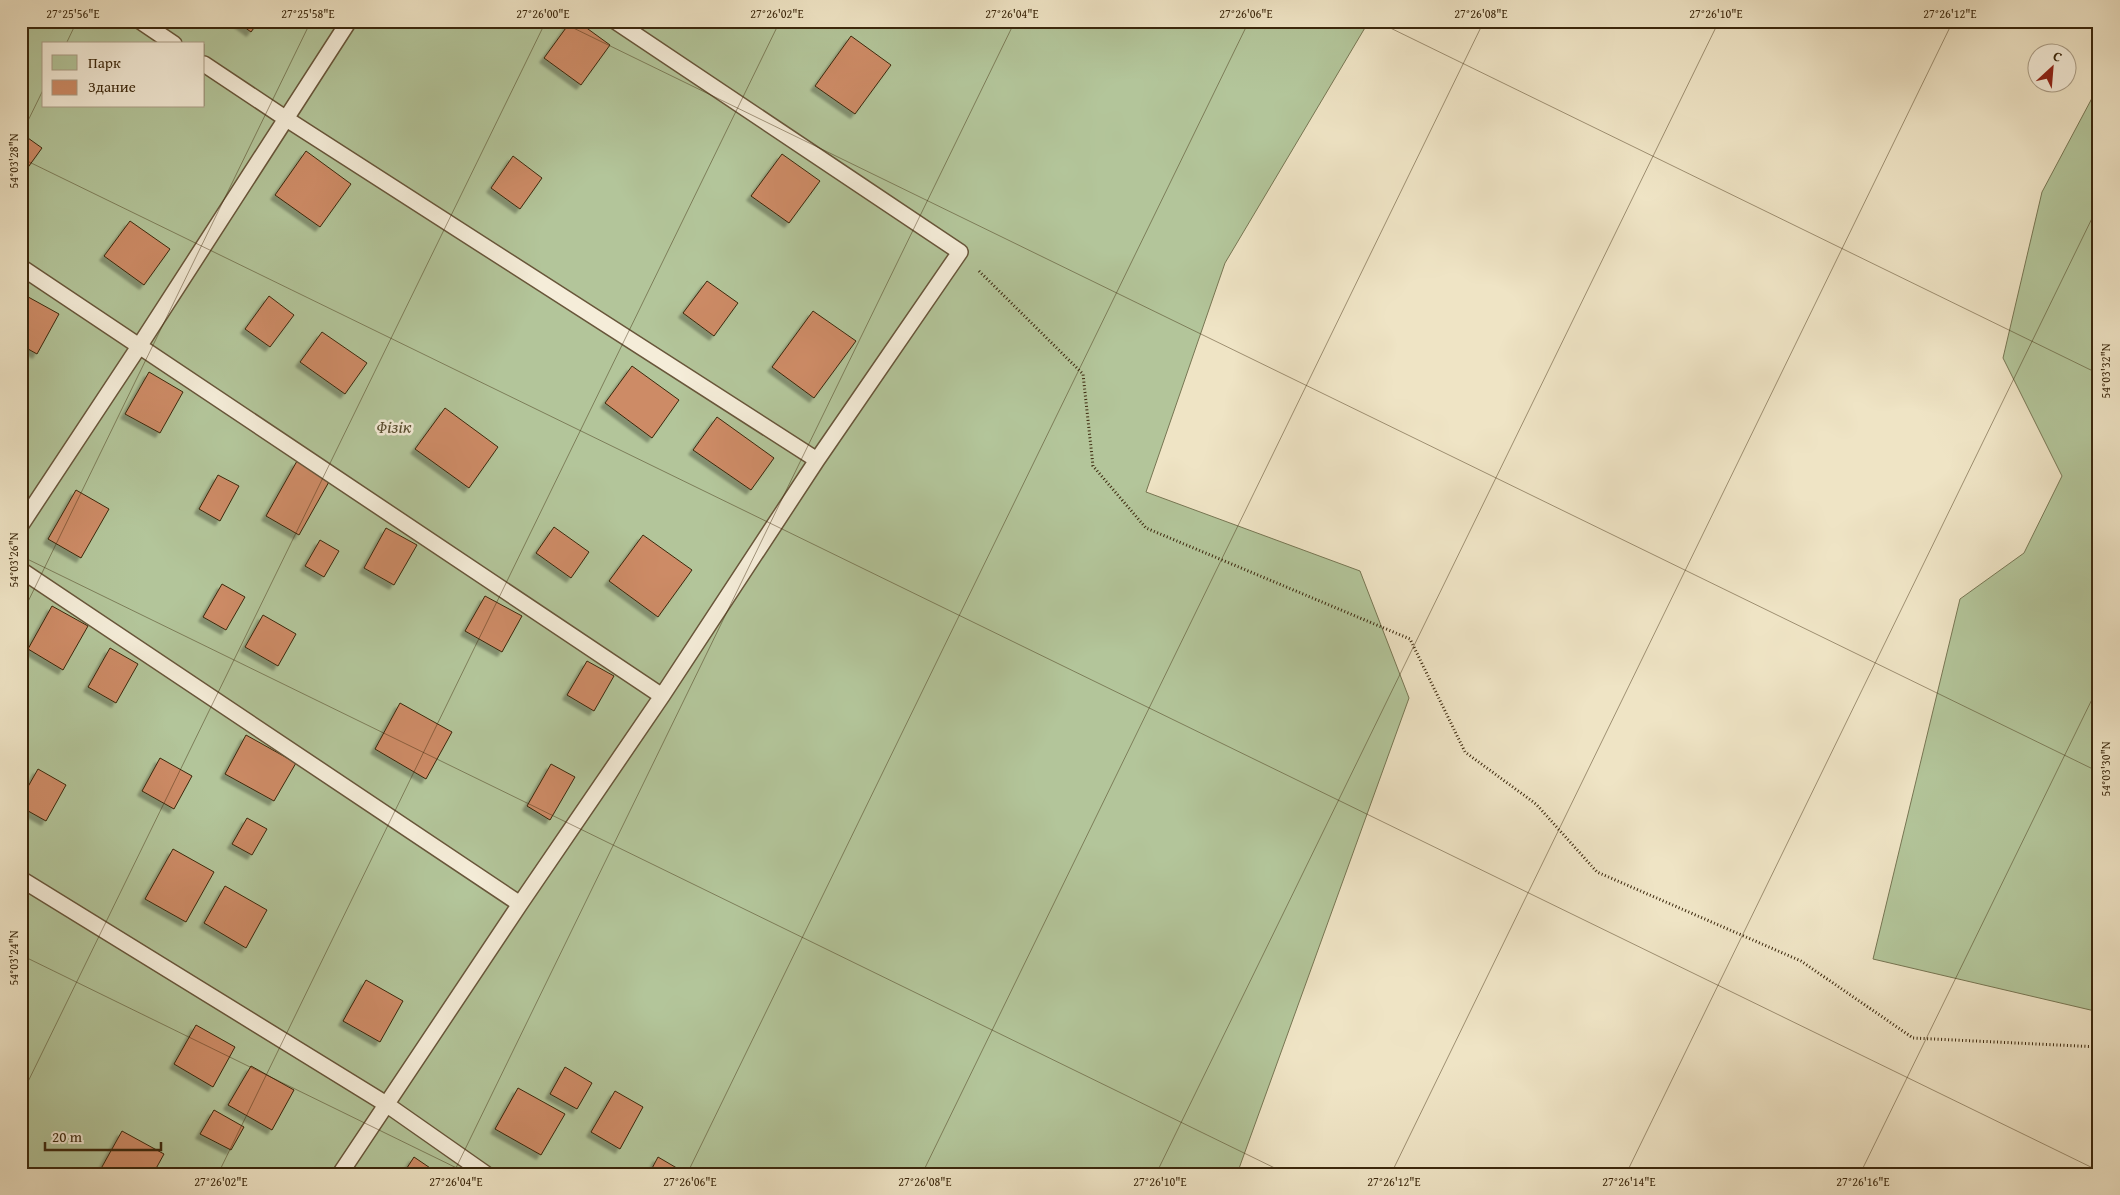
<svg xmlns="http://www.w3.org/2000/svg" width="2120" height="1195" viewBox="0 0 2120 1195" font-family="'Gentium Book Plus',serif">
  <defs>
    <filter id="shadow"><feDropShadow dx="-4.5" dy="4.5" stdDeviation="1" flood-color="#0004"/></filter>
  </defs>
  <rect width="100%" height="100%" fill="#efe4c5"/>
  <filter id="stains"><feTurbulence type="fractalNoise" baseFrequency=".004" numOctaves="4"/><feColorMatrix values="0 0 0 0 .2 0 0 0 0 .09 0 0 0 0 .02 0 0 0 .5 -.17"/></filter>
  <radialGradient id="worn" r=".72"><stop offset=".6" stop-color="#630" stop-opacity="0"/><stop offset="1" stop-color="#630" stop-opacity=".3"/></radialGradient>
  <path fill="#b3c59a" stroke="#777653" fill-rule="evenodd" d="M21,21H1369L1225,263L1146,492L1360,571L1409,698L1237,1174H21ZM44,44H204V106H44Z
    M2099,85V1012L1873,959L1960,599L2024,553L2062,476L2003,358L2042,192Z"/>
  <path fill="#cd8b66" stroke="#3b270c" filter="url(#shadow)" d="M236,21H259L251,32Z
    M571,21H577L610,45L581,85L544,58Z
    M851,36L891,65L855,114L815,86Z
    M21,133L42,148L21,177Z
    M306,151L351,184L320,227L275,195Z
    M782,154L820,181L789,223L751,196Z
    M513,156L542,178L520,209L491,188Z
    M130,221L170,249L144,285L104,256Z
    M707,281L738,303L714,336L683,313Z
    M21,293L59,314L37,354L21,345Z
    M269,296L294,315L270,347L245,329Z
    M813,311L856,341L814,398L772,367Z
    M322,332L367,363L345,394L300,362Z
    M632,366L679,400L652,438L605,403Z
    M149,372L183,392L160,433L125,414Z
    M445,408L498,447L469,488L415,449Z
    M717,417L774,458L751,490L693,450Z
    M297,461L330,480L299,535L266,516Z
    M218,475L239,486L220,521L199,509Z
    M76,490L109,509L81,558L48,539Z
    M554,527L589,552L571,578L536,553Z
    M386,528L417,545L394,585L364,568Z
    M643,535L692,570L658,617L609,581Z
    M320,540L339,551L324,577L305,566Z
    M222,584L245,597L226,630L203,617Z
    M485,596L522,616L502,652L465,631Z
    M52,606L88,626L63,670L28,649Z
    M263,615L296,634L278,666L245,647Z
    M110,648L138,664L116,703L88,687Z
    M587,661L614,676L594,711L567,695Z
    M400,703L452,732L426,779L375,749Z
    M246,735L296,763L274,801L225,774Z
    M160,758L192,776L174,809L142,791Z
    M551,764L575,777L550,820L527,806Z
    M38,769L66,785L46,821L21,807V799Z
    M247,818L267,829L252,855L232,844Z
    M173,849L214,872L186,922L145,899Z
    M225,886L267,910L246,948L204,923Z
    M366,980L403,1001L380,1042L343,1021Z
    M196,1025L235,1047L213,1087L174,1064Z
    M251,1066L294,1090L272,1130L228,1105Z
    M565,1067L592,1083L577,1109L550,1094Z
    M518,1088L565,1114L541,1155L495,1129Z
    M615,1091L643,1107L620,1149L591,1132Z
    M214,1110L244,1127L231,1150L200,1134Z
    M122,1131L164,1154L153,1174H98Z
    M414,1157L439,1174H403Z
    M658,1157L687,1174H649Z"/>
  <g fill="none" stroke-linecap="round" stroke-linejoin="round">
    <defs>
      <path id="lane" d="M140,21L174,44
        M204,64L285,118L817,460
        M21,267L662,696
        M21,525L140,345L349,21
        M21,570L520,904
        M21,879L386,1104L486,1174
        M340,1174L520,904L662,696L817,460L960,252L615,21"/>
    </defs>
    <use href="#lane" stroke="#68563a" stroke-width="18"/>
    <path stroke="#3b270c" stroke-width="3" stroke-dasharray="1 2.5" stroke-linecap="butt" d="M979,271L1083,374L1093,466L1146,528L1410,639L1465,752L1536,804L1597,872L1801,961L1913,1038L2099,1047"/>
    <use href="#lane" stroke="#f5edd9" stroke-width="15"/>
  </g>
  <path fill="none" stroke="#3b270c" stroke-width="1" stroke-opacity="0.45" d="M559,21L2099,772M1376,21L2099,374M66,44L77,21M21,135L44,88M21,158L2099,1171M21,556L1287,1174M21,616L311,21M21,955L469,1174M21,1096L546,21M218,1174L780,21M453,1174L1015,21M687,1174L1249,21M922,1174L1484,21M1156,1174L1719,21M1391,1174L1953,21M1626,1174L2099,204M1860,1174L2099,685M2095,1174L2099,1166"/>
  <g text-anchor="middle" stroke-width="5" stroke-linejoin="round" paint-order="stroke">
    <g font-size="18" font-style="italic" fill="#594e30" stroke="#f5edd9">
      <text x="394" y="433">Фізік</text>
    </g>
  </g>
  <rect width="2120" height="1195" fill="none" stroke="#efe4c5" stroke-width="55"/>
  <rect x="42" y="42" width="162" height="65" fill="#f5edd9" stroke="#ab9e87"/>
  <rect x="52" y="55" width="25" height="15" fill="#b3c59a" stroke="#ab9e87"/>
  <text x="88" y="68" font-size="15" fill="#3b270c">Парк</text>
  <rect x="52" y="80" width="25" height="15" fill="#cd8b66" stroke="#ab9e87"/>
  <text x="88" y="92" font-size="15" fill="#3b270c">Здание</text>
  <g transform="translate(2052 68) rotate(26)"><circle r="24" fill="#f5edd9" stroke="#ab9e87"/>
  <path d="M0-4L9 19L0 12L-9 19Z" fill="#8f2418"/>
  <text y="-8" font-size="14" font-weight="bold" text-anchor="middle" fill="#3b270c">С</text>
  </g>
  <path d="M45 1142v8h116v-8" fill="none" stroke="#3b270c" stroke-width="2.5"/>
  <text x="52" y="1142" font-size="15" fill="#3b270c" stroke="#f5edd9" stroke-width="4" paint-order="stroke">20 m</text>
  <rect x="28" y="28" width="2064" height="1140" fill="none" stroke="#3b270c" stroke-width="2"/>
  <g font-size="12" text-anchor="middle" fill="#3b270c">
    <text x="73" y="18">27°25'56"E</text>
    <text x="308" y="18">27°25'58"E</text>
    <text x="543" y="18">27°26'00"E</text>
    <text x="777" y="18">27°26'02"E</text>
    <text x="1012" y="18">27°26'04"E</text>
    <text x="1246" y="18">27°26'06"E</text>
    <text x="1481" y="18">27°26'08"E</text>
    <text x="1716" y="18">27°26'10"E</text>
    <text x="1950" y="18">27°26'12"E</text>
    <text transform="translate(14 161) rotate(-90)" y="4">54°03'28"N</text>
    <text transform="translate(2106 371) rotate(-90)" y="4">54°03'32"N</text>
    <text transform="translate(14 560) rotate(-90)" y="4">54°03'26"N</text>
    <text transform="translate(2106 769) rotate(-90)" y="4">54°03'30"N</text>
    <text transform="translate(14 958) rotate(-90)" y="4">54°03'24"N</text>
    <text x="221" y="1186">27°26'02"E</text>
    <text x="456" y="1186">27°26'04"E</text>
    <text x="690" y="1186">27°26'06"E</text>
    <text x="925" y="1186">27°26'08"E</text>
    <text x="1160" y="1186">27°26'10"E</text>
    <text x="1394" y="1186">27°26'12"E</text>
    <text x="1629" y="1186">27°26'14"E</text>
    <text x="1863" y="1186">27°26'16"E</text>
  </g>
  <rect width="100%" height="100%" filter="url(#stains)"/>
  <rect width="100%" height="100%" fill="url(#worn)"/>
</svg>
